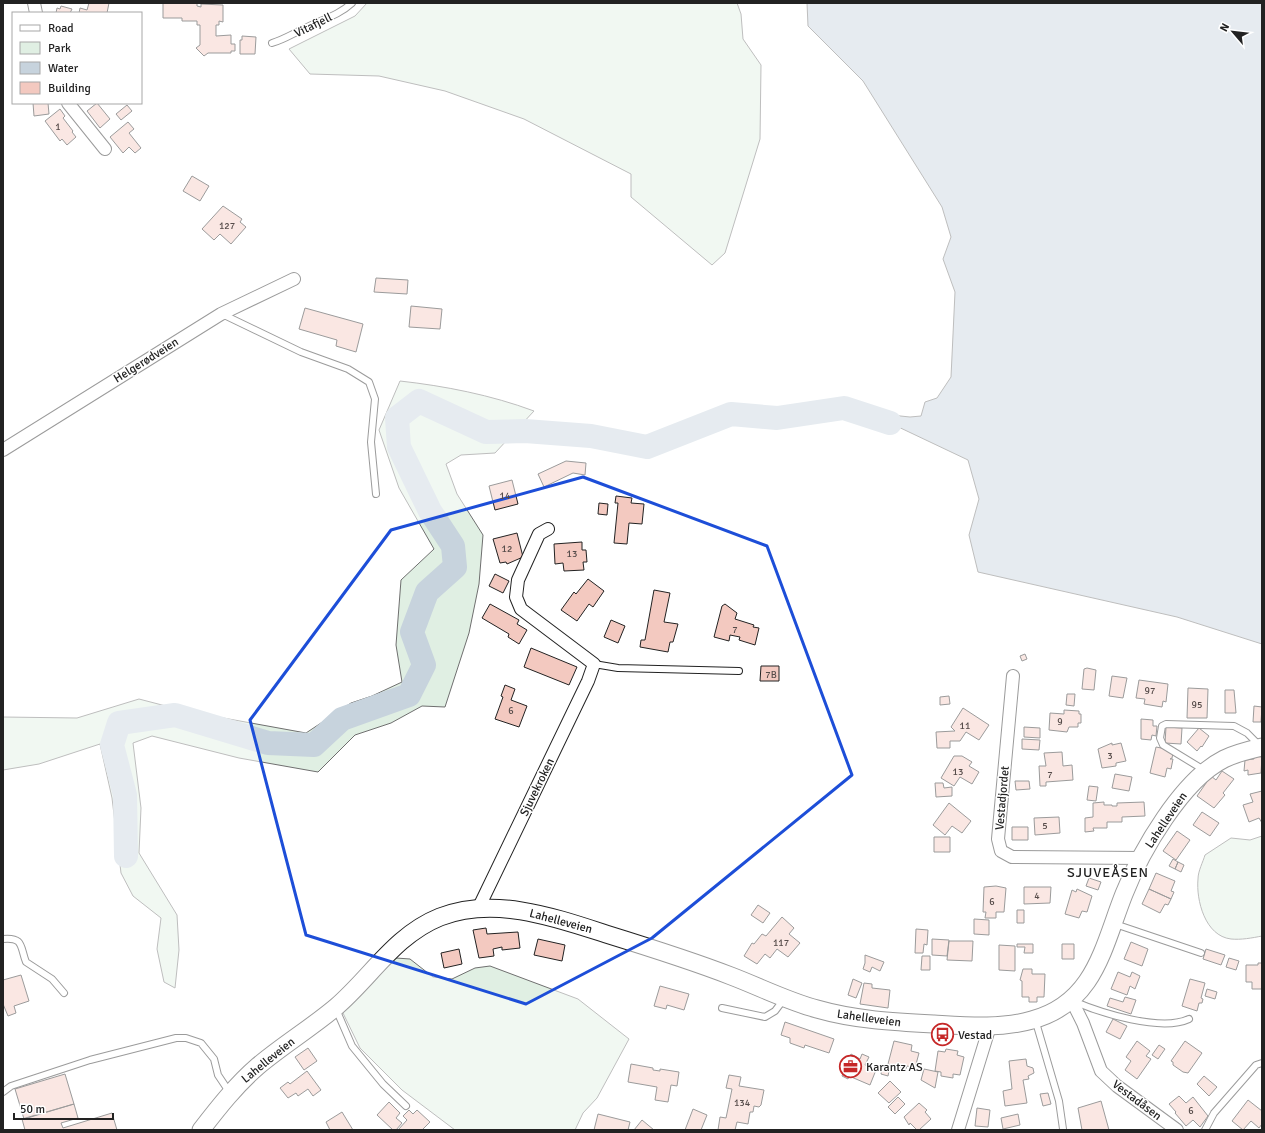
<svg xmlns="http://www.w3.org/2000/svg" width="1265" height="1133" viewBox="0 0 1265 1133" font-family="Signika,sans-serif">
  <rect width="100%" height="100%" fill="#fff"/>
  <path fill="#e0efe3" stroke="#6f6f6f" d="M367,3H737L741,14L743,39L761,65L760,139L725,253L712,265L631,197V174L524,119L445,91L379,76L310,74L289,49L355,16Z
    M400,381C445,386 491,395 534,411L495,453L461,455L446,464L457,494L483,535L479,584L469,633L445,707L422,706L391,723L355,735L318,772L239,758L152,736L133,743L141,808L139,853L177,915L179,950L175,988L164,982L157,949L161,918L133,896L121,873L112,798L100,744L39,764L3,770V717L77,718L139,699L185,711L306,733L351,703L372,696L402,682L396,645L401,580L434,549L399,488L379,430Z
    M1262,836V936C1252,938 1241,940 1231,939C1205,936 1196,900 1198,879C1198,871 1203,862 1205,855L1231,838L1250,840Z
    M396,958L410,959L433,977L452,979L475,968L490,966L578,999L629,1039L597,1098L583,1113L575,1130H455L402,1090L360,1048L342,1011Z"/>
  <path fill="#c7d3dd" stroke="#6f6f6f" d="M807,3H1262V644L1177,617L978,572L969,535L979,499L968,460L890,423L891,415L910,417L921,416L925,402L937,398L951,377L955,292L943,259L951,237L942,207L863,81L808,26Z"/>
  <g fill="none" stroke-linecap="round" stroke-linejoin="round">
    <path stroke="#c7d3dd" stroke-width="24" d="M126,856L125,795L112,745L119,723L175,715L268,743L314,745L342,719L409,695L424,665L412,632L427,592L455,567L453,546L430,511L399,447L397,418L419,401L486,432L525,431L591,436L647,447L731,414L777,418L844,408L890,423"/>
  </g>
  <path fill="#f3c9c0" stroke="#222" d="M89,3H109L107,13H79L80,8L87,10Z
    M163,3H197V6L201,7V4L223,5V22L219,21V25H216V36L231,35V44H235V51H231V53H208L204,56L196,48L200,45V25H197V21H182V18H163Z
    M61,6L72,9L70,13H56L57,8L60,9Z
    M242,36L256,37L255,54H240V40H242Z
    M33,103H48L49,114L34,116Z
    M97,103L110,119L100,128L87,111Z
    M127,105L132,111L121,120L116,114Z
    M60,109L65,116L63,118L73,131L72,132L76,137L67,145L62,139L60,141L45,121Z
    M128,122L134,129L129,133L141,148L135,153L129,147L123,153L110,137Z
    M192,176L209,186L200,201L183,191Z
    M223,206L242,219L240,222L246,227L231,244L220,234L214,240L202,229Z
    M376,278L408,280L407,294L374,292Z
    M411,306L442,309L440,329L409,327Z
    M305,308L363,324L356,352L336,346L337,340L299,329Z
    M566,461L586,463L585,475L573,473L544,487L538,474Z
    M512,480L518,504L495,510L489,486Z
    M616,496L632,498L631,503L644,504L642,524L629,523L627,544L614,543L618,503H615Z
    M599,503L608,504L607,515L598,514Z
    M517,533L523,557L507,564L506,562L500,563L493,539Z
    M582,542V550H586L587,562H583L584,570L564,571L563,563L555,564L554,544Z
    M495,574L509,581L503,593L489,586Z
    M588,579L604,591L593,607L589,604L577,621L561,610L574,592L576,594Z
    M654,590L670,593L664,622L678,624L673,642H670L668,652L640,647L641,640H645Z
    M490,604L519,620L517,624L527,630L519,644L508,637L509,634L482,618Z
    M725,604L737,613L735,619L754,625L753,627L759,628L755,645L739,640L740,637L730,635L729,641L714,637L722,606Z
    M611,620L625,626L618,643L604,637Z
    M531,648L577,667L569,685L524,667Z
    M1025,654L1027,659L1022,661L1020,656Z
    M761,666H779V681H760Z
    M1087,668L1096,670L1094,690L1082,689L1084,669Z
    M1112,676L1127,678L1123,698L1109,696Z
    M1139,680L1168,684L1166,702L1163,701L1162,707L1144,704L1145,699L1136,698Z
    M505,685L515,689L511,700L527,706L519,727L495,719L503,697L501,696Z
    M1188,688L1208,689L1207,718H1187Z
    M1225,690H1234L1236,713H1225Z
    M1067,694H1075L1074,706L1066,705Z
    M949,696L950,704L940,705V697Z
    M1254,706L1262,707L1261,722H1253Z
    M963,708L989,725L979,740L966,732L960,741H950V748H937L936,732L955,731L951,727Z
    M1064,710L1079,711V714H1081V723H1078V727H1069L1067,732L1049,730L1050,713L1064,714Z
    M1141,719L1153,720V726H1157L1156,736L1152,735L1151,740L1141,739Z
    M1024,727L1040,728V738L1024,737Z
    M1166,727L1182,728L1181,744L1165,743Z
    M1199,728L1209,736L1202,747L1201,746L1197,751L1187,742Z
    M1022,739L1040,740L1039,750L1022,749Z
    M1112,743V745L1121,743L1126,761L1116,763V766L1102,768L1098,749Z
    M1156,747L1172,750L1173,753L1172,758L1170,759H1173L1171,769L1167,768L1165,777L1150,773Z
    M1062,752L1063,766L1072,765L1073,780L1046,782V786H1040L1039,766H1046L1044,753Z
    M954,756H962L972,762L969,766L979,772L972,784L960,777L954,786L941,778Z
    M1254,756L1262,757L1261,773L1248,775V770L1244,771L1245,760L1254,759Z
    M1222,771L1234,779L1223,793L1225,795L1214,808L1197,796L1211,776L1216,780Z
    M1115,774L1132,777L1129,791L1112,788Z
    M1015,781H1029L1030,789L1016,790Z
    M935,783H943L944,788L952,787V796L936,797Z
    M1089,786L1098,787L1096,801L1087,800Z
    M1262,791V823L1259,818L1249,822L1243,805L1253,802L1250,794Z
    M1104,802V805H1112V806H1117V803L1144,802L1145,816L1122,817V822H1107V828H1093L1094,831L1085,832V818L1093,817V803Z
    M949,803L971,821L962,833L952,826L945,835L933,825Z
    M1202,812L1219,823L1210,836L1193,825Z
    M1059,817L1060,833L1035,835L1034,818Z
    M1012,827H1028V840H1012Z
    M1177,831L1190,840L1176,860L1163,851Z
    M934,837H950V852H934Z
    M1173,859L1178,862L1175,869L1169,866Z
    M1178,862L1184,865L1181,872L1175,869Z
    M1156,873L1175,881L1171,891L1174,892L1171,899L1149,889Z
    M1089,878L1101,882L1098,890L1086,886Z
    M996,886L1006,888L1004,912H996V918H985L986,912H983L984,887Z
    M1024,887H1051L1050,903L1024,904Z
    M1077,889L1092,896L1087,912L1082,911L1079,918L1065,914L1072,890L1076,892Z
    M1149,889L1171,899L1168,905L1165,904L1160,913L1142,904Z
    M758,905L770,913L763,923L751,915Z
    M1017,910H1024V923H1017Z
    M782,917L794,928L789,934L800,943L788,957L777,949L770,958L765,954L757,964L744,956L752,943L754,944L762,934L766,936Z
    M974,919L989,920V935L974,934Z
    M486,928L487,934L518,932L520,948L502,950V947L493,949L494,956L479,958L473,930Z
    M916,929L928,930L927,945L924,944L923,953H915Z
    M538,939L565,945L562,961L534,955Z
    M932,939L949,940L947,956L932,955Z
    M949,941H973L972,961L947,960Z
    M1131,942L1148,949L1142,966L1124,959Z
    M1017,944H1033V953H1024L1025,947H1017Z
    M1062,944H1074V959H1062Z
    M999,945L1015,946V971L999,970Z
    M459,949L462,964L444,968L441,953Z
    M1206,949L1225,955L1221,965L1203,959Z
    M865,955L884,962L880,971L872,967L870,972L863,969L865,963Z
    M922,956H930V970H921Z
    M1229,958L1239,961L1236,970L1226,967Z
    M1258,963H1262V989H1252V982H1246V965H1258Z
    M1023,969H1032V974H1045L1044,997H1037V1002H1029V997H1022V981L1020,980Z
    M1118,972L1130,977L1132,972L1140,976L1135,989L1130,986L1127,995L1111,989Z
    M21,975L29,1001L14,1006L16,1013L8,1016L3,1004V980Z
    M853,979L862,983L856,998L848,995Z
    M1190,979L1205,983L1201,998L1203,999L1202,1003H1199L1197,1011L1182,1006Z
    M864,983L872,984V988L890,990L888,1008L860,1004Z
    M660,986L689,994L684,1010L667,1005L666,1009L654,1006Z
    M1207,989L1217,992L1215,999L1205,996Z
    M1125,997L1136,1000L1131,1014L1107,1006L1110,998L1123,1002Z
    M1113,1019L1127,1026L1120,1039L1106,1032Z
    M785,1022L834,1039L829,1053L805,1045L804,1048L790,1043V1038L781,1035Z
    M894,1041L912,1045L911,1051L919,1053L915,1068L907,1066L906,1069L888,1064Z
    M1137,1041L1150,1051L1146,1056L1151,1059L1137,1079L1125,1070L1131,1061L1126,1057Z
    M1185,1041L1202,1053L1188,1073L1183,1072L1173,1065V1062L1171,1061Z
    M1159,1045L1165,1049L1158,1059L1152,1055Z
    M308,1048L317,1061L304,1070L295,1057Z
    M946,1049L958,1051L957,1055L964,1057L960,1075L953,1074V1078L941,1076V1072L935,1071L938,1051L945,1052Z
    M851,1054L860,1059L862,1054L869,1057L865,1065L876,1070L870,1085L849,1076L848,1079L842,1076Z
    M1026,1059L1027,1066L1033,1068L1034,1073L1028,1076L1029,1079L1023,1080L1027,1103L1005,1106L1003,1091L1012,1089L1009,1061Z
    M631,1064L653,1068V1070L660,1071V1069L679,1072L677,1086L671,1085L668,1102L655,1100L657,1087L628,1082Z
    M882,1069L889,1071L888,1076L881,1074Z
    M924,1069L938,1072L935,1088L921,1080Z
    M307,1071L321,1090L313,1096L308,1089L298,1096L296,1093L288,1098L280,1088L288,1082L290,1084Z
    M65,1074L74,1104L24,1119L15,1089Z
    M729,1075L741,1077L739,1086L764,1090L761,1105L759,1107L754,1106L753,1112H750L748,1124L737,1122L735,1130H718L720,1117L726,1118L732,1089L726,1088Z
    M1204,1076L1217,1087L1209,1096L1197,1084Z
    M890,1081L901,1092L889,1103L878,1093Z
    M1048,1093L1051,1104L1043,1106L1040,1094Z
    M1179,1096L1186,1103L1193,1097L1208,1116L1200,1127L1193,1120L1186,1126L1175,1113L1176,1112L1169,1104Z
    M898,1097L905,1104L895,1114L888,1107Z
    M1248,1100L1262,1111V1124L1259,1128L1251,1121L1243,1130L1232,1121Z
    M1101,1101L1109,1130H1082L1078,1108Z
    M389,1102L400,1113L396,1118L402,1123L396,1130H393L377,1115Z
    M919,1103L927,1110L925,1112L931,1119L919,1130H917L910,1123L909,1125L904,1117Z
    M74,1104L78,1118L61,1123L63,1128L112,1113L117,1130H25L22,1119Z
    M977,1108L990,1110L988,1127L975,1126Z
    M693,1109L707,1115L701,1130H685Z
    M409,1110L413,1114L417,1110L430,1122L422,1130H398L407,1120L403,1116Z
    M342,1112L353,1130H330L326,1122Z
    M598,1114L630,1122L628,1130H594Z
    M1018,1114L1020,1125L1003,1129L1001,1118Z
    M642,1120L654,1130H634Z"/>
  <g fill="none" stroke-linecap="round" stroke-linejoin="round">
    <defs>
      <path id="lane" d="M272,43C285,39 292,34 303,29C320,20 338,16 352,3
        M222,314L301,352L348,369L369,382L375,399L371,442L376,494
        M594,664L618,668L739,671
        M1204,770L1163,745L1160,738L1162,726L1166,724L1234,726L1247,733L1259,745
        M1115,924L1201,953
        M3,939C24,937 20,947 26,962L52,979L64,993
        M1073,1001C1101,1013 1161,1032 1189,1019
        M722,1008L765,1017L775,1011L784,999
        M336,1009L352,1046L383,1084L406,1106
        M1035,1019L1059,1101L1063,1129
        M3,1092L11,1086L90,1060L176,1038H186L201,1043L214,1059L218,1075L230,1093
        M1205,1130L1214,1113L1256,1065L1262,1063"/>
      <path id="street" d="M34,3L36,13
        M68,103L105,149
        M3,450L221,314L294,279
        M1013,676L998,839L1001,851L1012,857L1140,858
        M478,909L588,681L594,664L521,609L516,597L518,580L539,534L548,529
        M1072,1001L1083,1023L1101,1071L1117,1086L1177,1130
        M958,1130L990,1026"/>
      <path id="secondary" d="M201,1130C218,1108 236,1085 258,1066C283,1045 311,1028 336,1007C371,977 395,935 440,917C494,896 554,917 606,934C648,947 690,960 731,976C760,987 787,1001 817,1009C855,1020 895,1022 934,1024C967,1026 1000,1029 1032,1020C1095,1003 1103,947 1124,894C1141,851 1182,780 1224,759C1236,753 1249,750 1262,747"/>
    </defs>
    <use href="#lane" stroke="#222" stroke-width="8"/>
    <use href="#street" stroke="#222" stroke-width="14"/>
    <use href="#secondary" stroke="#222" stroke-width="19"/>
    <use href="#lane" stroke="#fff" stroke-width="6"/>
    <use href="#street" stroke="#fff" stroke-width="12"/>
    <use href="#secondary" stroke="#fff" stroke-width="17"/>
  </g>
  <path d="M0 0H1265V1133H0ZM583,477L767,546L852,775L652,938L526,1004L306,935L250,720L391,530Z" fill="#fff" fill-opacity=".55" fill-rule="evenodd"/>
  <path fill="none" stroke="#1d4ed8" stroke-width="3" stroke-linejoin="round" d="M583,477L767,546L852,775L652,938L526,1004L306,935L250,720L391,530Z"/>
  <defs>
    <symbol id="bus-ring" viewBox="-11 -11 22 22"><circle r="9.5" fill="#fff" stroke="#c62828" stroke-width="1.5"/><path d="M-5-6H5V4H4V6H2V4H-2V6H-4V4H-5ZM-3.5-4V0h7V-4ZM-3.5 1.2v1.5H-2V1.2ZM2 1.2v1.5H3.5V1.2Z" fill="#c62828"/></symbol>
    <symbol id="office-ring" viewBox="-11 -11 22 22"><circle r="9.5" fill="#fff" stroke="#c62828" stroke-width="1.5"/><path d="M-6-3h4V-5.5h4V-3h4V5H-6ZM-1-4.5V-3h2v-1.5ZM-6 0V1H6V0Z" fill="#c62828"/></symbol>
  </defs>
  <g fill-rule="evenodd">
    <use href="#bus-ring" x="930" y="1022" width="25" height="25"/>
    <use href="#office-ring" x="838" y="1054" width="25" height="25"/>
  </g>
  <g text-anchor="middle" stroke-width="3" stroke-linejoin="round" paint-order="stroke">
    <g font-size="10" fill="#564c4a">
      <text x="58" y="130">1</text>
      <text x="227" y="229">127</text>
      <text x="505" y="499">14</text>
      <text x="507" y="552">12</text>
      <text x="572" y="557">13</text>
      <text x="735" y="633">7</text>
      <text x="771" y="678">7B</text>
      <text x="1150" y="694">97</text>
      <text x="1197" y="708">95</text>
      <text x="511" y="714">6</text>
      <text x="1060" y="725">9</text>
      <text x="965" y="729">11</text>
      <text x="1110" y="759">3</text>
      <text x="958" y="775">13</text>
      <text x="1050" y="778">7</text>
      <text x="1045" y="829">5</text>
      <text x="1037" y="899">4</text>
      <text x="992" y="905">6</text>
      <text x="781" y="946">117</text>
      <text x="742" y="1106">134</text>
      <text x="1191" y="1114">6</text>
    </g>
    <g font-size="12" fill="#222" stroke="#fff">
      <text transform="translate(313 25) rotate(-26)" y="4">Vitafjell</text>
      <text transform="translate(146 360) rotate(-32)" y="4">Helgerødveien</text>
      <text transform="translate(537 787) rotate(-64)" y="4">Sjuvekroken</text>
      <text transform="translate(1002 798) rotate(-85)" y="4">Vestadjordet</text>
      <text transform="translate(1166 820) rotate(-56)" y="4">Lahelleveien</text>
      <text transform="translate(561 921) rotate(15)" y="4">Lahelleveien</text>
      <text transform="translate(869 1018) rotate(8)" y="4">Lahelleveien</text>
      <text transform="translate(268 1060) rotate(-39)" y="4">Lahelleveien</text>
      <text transform="translate(1137 1100) rotate(37)" y="4">Vestadåsen</text>
    </g>
    <g font-size="12" fill="#222" stroke="#fff" text-anchor="start">
      <text x="958" y="1039">Vestad</text>
      <text x="866" y="1071">Karantz AS</text>
    </g>
    <g font-size="14" letter-spacing="1" fill="#222" stroke="#fff">
      <text x="1108" y="877">SJUVEÅSEN</text>
    </g>
  </g>
  <rect width="1265" height="1133" fill="none" stroke="#222222" stroke-width="8"/>
  <rect x="12" y="12" width="130" height="92" fill="#ffffff" stroke="#a7a7a7"/>
  <rect x="20" y="25" width="20" height="6" fill="#ffffff" stroke="#a7a7a7"/>
  <text x="48" y="32" font-size="12" fill="#222222">Road</text>
  <rect x="20" y="42" width="20" height="12" fill="#e0efe3" stroke="#a7a7a7"/>
  <text x="48" y="52" font-size="12" fill="#222222">Park</text>
  <rect x="20" y="62" width="20" height="12" fill="#c7d3dd" stroke="#a7a7a7"/>
  <text x="48" y="72" font-size="12" fill="#222222">Water</text>
  <rect x="20" y="82" width="20" height="12" fill="#f3c9c0" stroke="#a7a7a7"/>
  <text x="48" y="92" font-size="12" fill="#222222">Building</text>
  <g transform="translate(1233 32) rotate(298)" stroke="#ffffff" stroke-width="3" paint-order="stroke">
  <path d="M0-3L7 15L0 10L-7 15Z" fill="#222222"/>
  <text y="-6" font-size="11" font-weight="bold" text-anchor="middle" fill="#222222">N</text>
  </g>
  <path d="M14 1113v6h99v-6" fill="none" stroke="#222222" stroke-width="2"/>
  <text x="20" y="1113" font-size="12" fill="#222222" stroke="#ffffff" stroke-width="3" paint-order="stroke">50 m</text>
</svg>
